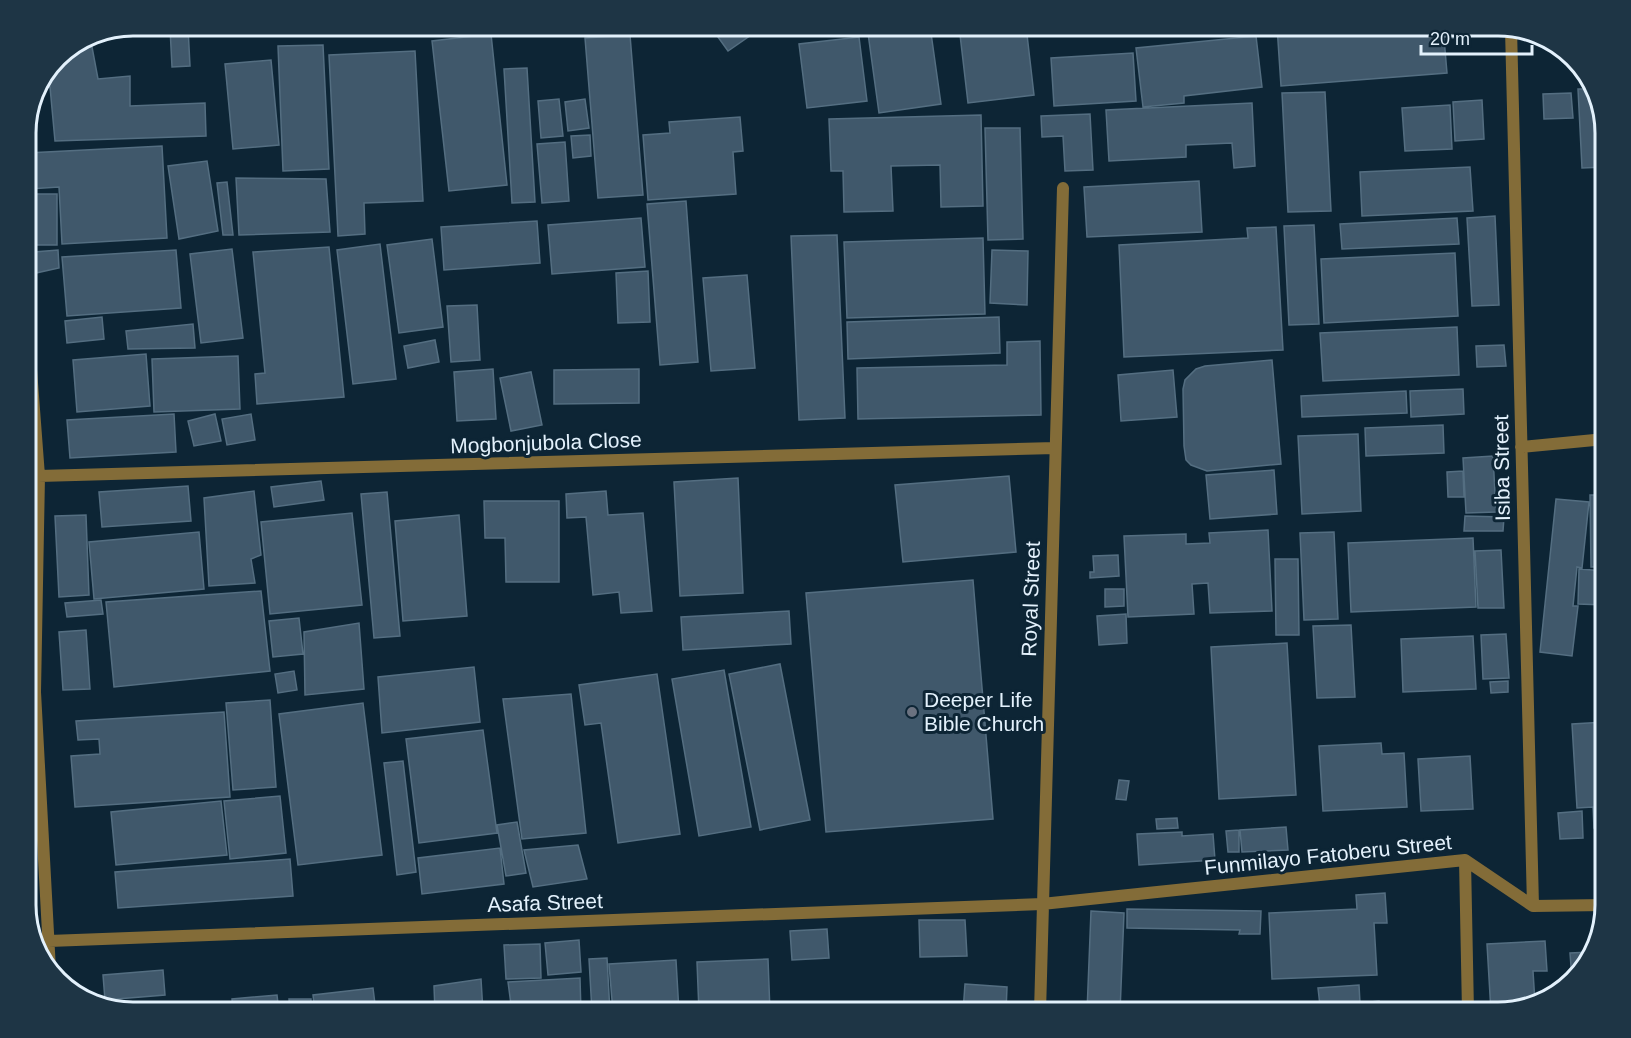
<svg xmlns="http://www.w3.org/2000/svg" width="1631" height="1038" viewBox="0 0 1631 1038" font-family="Arial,sans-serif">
  <rect width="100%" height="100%" fill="#0d2535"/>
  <path fill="#40586b" stroke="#546e81" stroke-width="1.5" d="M710,26H764L728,51Z
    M867,26H930L941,104L879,113Z
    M959,26H1026L1034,95L968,103Z
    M1277,26H1443L1447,73L1281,86Z
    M1451,26H1474V36L1452,38Z
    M188,27L190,66L172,67L170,28Z
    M491,34L507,185L449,191L432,41Z
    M630,35L643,195L598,198L585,38Z
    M1256,36L1262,87L1184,96V103L1143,107L1136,48Z
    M859,37L867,101L807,108L799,44Z
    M323,45L329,169L283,171L278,46Z
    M92,47L98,79L130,76V106L205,103L206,136L55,141L50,87H43L57,57L70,48Z
    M415,51L423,201L364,203L365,234L338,236L329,55Z
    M1133,53L1136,101L1054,106L1051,58Z
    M271,60L279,145L233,149L225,64Z
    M527,68L535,202L512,203L504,69Z
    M1578,89H1594L1605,132V167L1582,168Z
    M1325,92L1331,211L1288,212L1282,93Z
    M1571,93L1573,118L1544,119L1543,94Z
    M559,99L563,136L541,138L538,101Z
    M585,99L589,128L568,131L565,102Z
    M1482,100L1484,139L1455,141L1453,102Z
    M1252,103L1255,166L1234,168L1232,143L1186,145V157L1109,161L1106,110Z
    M1450,105L1452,149L1405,151L1402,108Z
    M1090,114L1093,170L1065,171L1063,136L1042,137L1041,116Z
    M981,115L983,206L941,207L940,165L891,166L893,211L844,212L843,171H831L829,119Z
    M740,117L743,151L733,152L736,194L648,200L643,135L670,133L669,122Z
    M985,128H1020L1023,239L988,240Z
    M590,135L591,156L573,158L571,136Z
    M565,142L569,201L542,203L537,144Z
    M162,146L167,238L62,244L59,187L29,189L27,153Z
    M207,161L218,231L179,239L168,166Z
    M1470,167L1473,211L1362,216L1360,172Z
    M236,178L326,179L330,232L239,235Z
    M1199,181L1202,232L1087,237L1084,187Z
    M227,182L233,235H223L217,183Z
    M32,194H57V245H32Z
    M1600,198H1605V270H1603Z
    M686,201L698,362L660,365L647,204Z
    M1495,216L1499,305L1472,306L1467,218Z
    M641,218L645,267L552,274L548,225Z
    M1457,218L1459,244L1342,249L1340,224Z
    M537,221L540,263L444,270L441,227Z
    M1314,225L1319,324L1289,325L1284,226Z
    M1276,227L1283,350L1124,357L1119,245L1248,238L1247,228Z
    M837,235L845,418L799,420L791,236Z
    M983,238L985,314L847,318L844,242Z
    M432,239L443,327L399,333L387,245Z
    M380,244L396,379L353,384L337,250Z
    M329,247L344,397L257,404L255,374L265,373L253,252Z
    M232,249L243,338L201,343L190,254Z
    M58,250L59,268L36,273L34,252Z
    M176,250L181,308L67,316L62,257Z
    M992,250L1028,251L1027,305L990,303Z
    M1455,253L1458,316L1324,323L1321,259Z
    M648,271L650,322L618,323L616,273Z
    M747,275L755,368L711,371L703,278Z
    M477,305L480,360L451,362L447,306Z
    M102,317L104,339L67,343L65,321Z
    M999,317L1000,353L848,359L847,322Z
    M193,324L195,348L128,349L126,331Z
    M1457,327L1459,375L1323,381L1320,333Z
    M435,340L439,362L408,368L404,346Z
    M1040,341L1041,415L858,419L857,368L1007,365V342Z
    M1504,345L1506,366L1477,367L1476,346Z
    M146,354L150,406L77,412L73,360Z
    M238,356L240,409L154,412L152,359Z
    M1272,360L1281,464L1207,471L1191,465L1186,460L1184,446L1183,389L1185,380L1196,369L1205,366Z
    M493,369L496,419L457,421L454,372Z
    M639,369V403L554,404V370Z
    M1173,370L1177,417L1121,421L1118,375Z
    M531,372L542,425L511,431L500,378Z
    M1463,389L1464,414L1411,417L1410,391Z
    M1406,391L1407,413L1302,417L1301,396Z
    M174,414L176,452L70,458L67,420Z
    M215,414L221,441L194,446L188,421Z
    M251,414L255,440L227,445L222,419Z
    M1443,425L1444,453L1366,456L1365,428Z
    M1358,434L1361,511L1302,514L1298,436Z
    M1493,456L1496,512L1466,513L1463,458Z
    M1274,470L1277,514L1210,519L1206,475Z
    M1463,471L1464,497H1448L1447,472Z
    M1009,476L1016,552L903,562L895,485Z
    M738,478L743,593L680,596L674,482Z
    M321,481L324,500L274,507L271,487Z
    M188,486L191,521L102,527L99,492Z
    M254,491L261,555L251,559L255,583L209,586L204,498Z
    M606,491L608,515L643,513L652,611L621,613L619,592L593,595L586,517L567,518L566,494Z
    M387,492L400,636L374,638L361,494Z
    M1590,495H1605V567H1591Z
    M1556,499L1589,502L1582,568L1577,567L1573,606H1578L1572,656L1540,652Z
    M484,501H559V582H506L505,538H485Z
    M352,513L362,605L270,614L261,522Z
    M86,515L89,595L59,597L55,516Z
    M459,515L467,616L403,621L395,521Z
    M1465,516L1504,517L1503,531H1464Z
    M1268,530L1272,611L1210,613L1208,583L1192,584L1194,614L1128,617L1124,536L1186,534V544L1210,543L1209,533Z
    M199,532L204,589L94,599L89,542Z
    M1334,532L1338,619L1304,620L1300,533Z
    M1473,538L1476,607L1351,612L1348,543Z
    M1501,550L1504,608H1478L1475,551Z
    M1118,555L1119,576L1090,578V572H1094L1093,556Z
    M1275,559H1298L1299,635H1276Z
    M1579,569L1605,571V605L1578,604Z
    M973,580L993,819L826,832L806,593Z
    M1105,589H1124V606L1105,607Z
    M261,591L270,671L114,687L106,602Z
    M101,600L103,614L67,617L65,603Z
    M789,611L791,644L683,650L681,617Z
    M1126,614L1127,643L1099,645L1097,616Z
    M299,618L303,654L273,657L269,621Z
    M359,623L364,689L305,695L304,632Z
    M1351,625L1355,697L1317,698L1313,626Z
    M86,630L90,689L63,690L59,632Z
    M1506,634L1509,678L1483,679L1481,635Z
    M1473,636L1476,689L1403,692L1401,639Z
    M1287,643L1296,795L1219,799L1211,647Z
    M1597,651H1605V701H1600Z
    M780,664L810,820L760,830L729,674Z
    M474,667L480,722L382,733L378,677Z
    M724,670L751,827L699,836L672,679Z
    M294,671L297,690L278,693L275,674Z
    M657,674L680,834L618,843L601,723L585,725L579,685Z
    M1508,681V692L1491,693L1490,682Z
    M571,694L586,833L522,839L503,699Z
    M270,700L276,787L233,790L226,703Z
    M363,703L382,855L298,865L279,714Z
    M224,712L230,797L75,807L71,756L100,754L99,739L78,740L76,721Z
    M1605,722V828H1594L1593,807L1577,808L1572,724Z
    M483,730L497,833L419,843L406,739Z
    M1381,743L1382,754L1404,753L1407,807L1323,811L1319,746Z
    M1470,756L1473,809L1421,811L1418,759Z
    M403,761L416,872L397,875L384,763Z
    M1119,780L1129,781L1126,800L1116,799Z
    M280,796L286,853L230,859L224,801Z
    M221,801L227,855L116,865L111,812Z
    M1582,811L1583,838L1560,839L1558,813Z
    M1177,818L1178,828L1157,829L1156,819Z
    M517,822L526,873L506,876L497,825Z
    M1286,827L1288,850L1242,852L1240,830Z
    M1239,830V852H1228L1226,831Z
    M1182,832V836L1213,834L1215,860L1139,865L1137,834Z
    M578,845L587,879L533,887L524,850Z
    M500,848L504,884L422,894L418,858Z
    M290,859L293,896L118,908L115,872Z
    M1385,893L1387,923H1374L1377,975L1272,979L1269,913L1357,909L1356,895Z
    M1127,909L1261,911L1260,934H1239L1240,930L1127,928Z
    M1091,911L1124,913L1120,1012H1087Z
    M919,920H965L967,956L920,957Z
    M827,929L829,958L792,960L790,931Z
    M579,940L581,972L548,975L545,943Z
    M1545,941L1547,971H1533L1535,1003L1499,1012H1491L1487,944Z
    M540,944L541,978L506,979L504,945Z
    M1591,952L1588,965L1572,980L1570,953Z
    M607,958L610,1012H592L589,959Z
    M768,959L770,1012H699L697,962Z
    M676,960L679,1012H613L609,964Z
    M163,970L165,995L105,1000L103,975Z
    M580,978L581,1012H512L508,982Z
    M481,979L483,1012H435L434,986Z
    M965,984L1007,987L1006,1012H963Z
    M1359,985L1360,1003L1379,1001V1012H1306V1007L1320,1006L1318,988Z
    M373,988L376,1012H315L313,995Z
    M277,995L279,1012H233L232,999Z
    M289,999H311V1012H290Z
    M224,1002L225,1012H185V1003Z
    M1413,1002L1414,1012H1387V1004Z
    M172,1007V1012H133L127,1011Z"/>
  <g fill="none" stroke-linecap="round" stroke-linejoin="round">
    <path stroke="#836c38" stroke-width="12" d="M1511,29L1533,906
      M26,303L39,476L35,692L50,970
      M1521,447L1605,439
      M39,476L1055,448
      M1465,860L1468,1012
      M49,941L1042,904L1465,860L1533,906L1605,905
      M1040,1012L1063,188"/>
  </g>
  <circle fill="#6b7280" stroke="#0d2535" stroke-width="2" cx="912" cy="712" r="6"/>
  <g text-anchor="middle" stroke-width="6" stroke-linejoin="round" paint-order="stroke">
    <g font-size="21" fill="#e3f1fc" stroke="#0d2535">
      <text transform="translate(546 443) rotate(-2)" y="7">Mogbonjubola Close</text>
      <text transform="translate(1502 468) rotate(-91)" y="7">Isiba Street</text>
      <text transform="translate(1031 599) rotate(-88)" y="7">Royal Street</text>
      <text transform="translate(1328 855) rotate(-6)" y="7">Funmilayo Fatoberu Street</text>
      <text transform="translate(545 903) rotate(-2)" y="7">Asafa Street</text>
    </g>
    <g font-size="21" fill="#e3f1fc" stroke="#0d2535" text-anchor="start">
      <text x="924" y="707">Deeper Life<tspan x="924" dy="24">Bible Church</tspan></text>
    </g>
  </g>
  <path d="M0 0H1631V1038H0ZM133 36H1498A97 97 0 0 1 1595 133V905A97 97 0 0 1 1498 1002H133A97 97 0 0 1 36 905V133A97 97 0 0 1 133 36Z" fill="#1e3545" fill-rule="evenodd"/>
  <path fill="none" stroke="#e3f1fc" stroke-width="3" d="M133 36H1498A97 97 0 0 1 1595 133V905A97 97 0 0 1 1498 1002H133A97 97 0 0 1 36 905V133A97 97 0 0 1 133 36Z"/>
  <path d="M1421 45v9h111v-9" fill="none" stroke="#e3f1fc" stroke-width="3"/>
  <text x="1430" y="45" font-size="18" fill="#e3f1fc" stroke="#0d2535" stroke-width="4.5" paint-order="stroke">20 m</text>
</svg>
